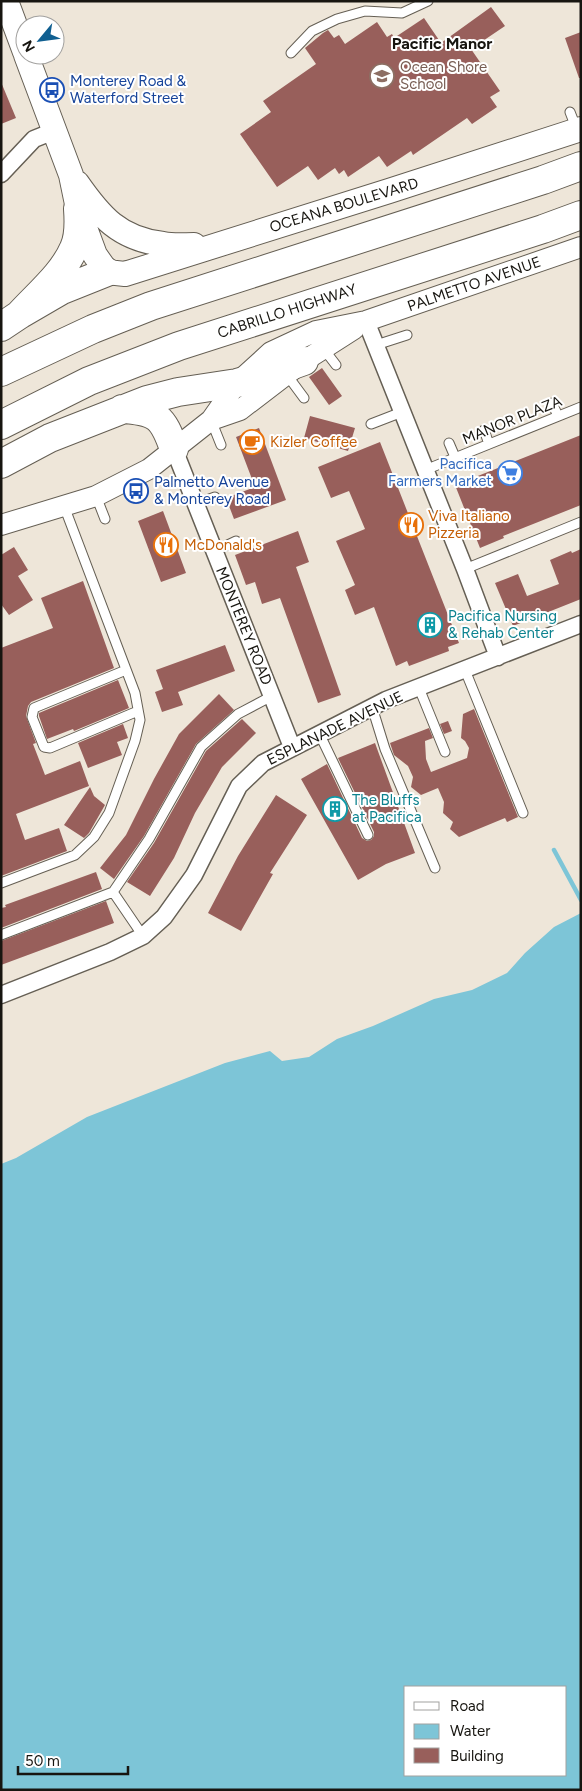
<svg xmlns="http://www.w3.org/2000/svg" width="582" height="1791" viewBox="0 0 582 1791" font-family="Figtree,sans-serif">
  <rect width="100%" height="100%" fill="#eee6d9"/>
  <path fill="#7dc5d7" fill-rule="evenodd" d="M581,913V1790H1V1164L16,1158L87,1117L225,1063L270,1051L282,1061L309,1057L337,1039L373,1026L434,999L472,990L507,973L525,953L554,927ZM406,1687H566V1775H406Z"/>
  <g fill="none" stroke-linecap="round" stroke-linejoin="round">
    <path stroke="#7dc5d7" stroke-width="4.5" d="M554,850L581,900"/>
  </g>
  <path fill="#985f5b" d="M491,7L505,26L471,49L500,91L490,97L497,107L472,124L467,118L413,155L411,151L387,167L379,156L348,177L344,170L339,174L335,168L318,180L308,166L277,187L240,134L271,112L263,101L316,64L305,48L323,33L328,30L334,38L339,35L345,44L377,22L387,37L392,34L394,38L424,18L441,43Z
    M581,32V78H579L565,38Z
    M1,82L16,118L1,124Z
    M322,368L342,396L329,405L309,377Z
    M310,416L355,428L348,451L304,438Z
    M259,428L286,500L234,519L226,498L255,487L236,437Z
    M581,435V505L503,536L504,538L480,548L455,485Z
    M380,442L459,643L448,647L449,651L409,666L407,661L396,666L374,607L355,615L345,590L355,585L336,541L365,529L349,491L331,498L318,467Z
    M163,511L186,573L161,582L138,521Z
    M298,531L309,562L296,567L341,695L318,703L280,598L262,604L255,582L246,585L235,555Z
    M14,547L28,570L18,576L33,600L9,615L1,604V555Z
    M581,549V599L513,626L495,583L518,574L527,596L559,584L550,560L571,551L572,553Z
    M83,581L114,668L31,702L28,706L26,716L36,743L33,744L45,775L80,761L89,786L16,814L25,840L59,828L67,851L1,876V648L53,628L41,598Z
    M225,645L235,671L178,692L183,705L162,712L155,692L163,689L156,670Z
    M118,680L129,708L74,731L73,729L47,739L39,716V713Z
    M219,694L234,710L196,744L144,836L114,879L100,868L126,835L154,779L179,734Z
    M474,709L518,817L507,822L505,818L459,837L450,829L453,822L443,813L444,802L438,788L421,795L411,787L413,777L408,766L394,755L390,743L429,728L433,738L425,741L426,759L431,772L467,758L469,748L465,741L461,738L463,714Z
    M242,719L256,733L222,767L195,813L174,858L150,896L127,882L154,843L206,751Z
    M448,721L452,731L444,734L440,724Z
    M123,724L128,738L117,742L122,755L88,768L78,743Z
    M375,743L415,853L386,864L358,880L301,779L327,764L362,838L367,841L371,840L374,836V832L338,758Z
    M90,787L94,796L105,805L89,833L84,838L64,825Z
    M276,795L307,815L270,873L273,874L241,931L208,913L238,856Z
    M96,872L102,889L1,928V908L6,907L5,905Z
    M106,901L114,923L1,965V941Z"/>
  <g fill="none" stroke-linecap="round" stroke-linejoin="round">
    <defs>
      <path id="service" d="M291,53L312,31L337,19L365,11L402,13L428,1
        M570,112L577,130
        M376,345L407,335
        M323,348L336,365
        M287,375L304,398
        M552,403L558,416
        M211,420L221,445
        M371,424L402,412
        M484,430L489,444
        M449,443L455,457
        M425,470L581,407
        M96,496L105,519
        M196,504L215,497
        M215,551L236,541
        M465,569L581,522
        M126,670L34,708L32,717L44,747L50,748L138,711
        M465,670L523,813
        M419,688L445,752
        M372,707L385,749L435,868
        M319,733L368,835
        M1,883L75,855L94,837L109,813L135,741L140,720L135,693L64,506
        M113,892L143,936
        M1,935L113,892L149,839L201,747L238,714L272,696"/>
      <path id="minor" d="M1,174L34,139L54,131
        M366,321L465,569L498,657
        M174,449L292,747
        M1,995L110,952L143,936L164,917L194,875L239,786L263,763L386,700L581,624"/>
      <path id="tertiary" d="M211,420L240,410L304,361L354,329
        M1,525L96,496L149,469L211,420L237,383L271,352L316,331L366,321L581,247"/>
      <path id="secondary" d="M6,1L25,52
        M26,55L71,175L78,209L95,255L107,272L125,274L389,191L581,129
        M77,183C100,216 119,239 163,244C173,246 184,245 194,245"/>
      <path id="motorway" d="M19,315C38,294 63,274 74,248C79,237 79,222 78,209
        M1,327L19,315L62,290L107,272
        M1,372L93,329L151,306L543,180L581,166
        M122,409C157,411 163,417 174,449
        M1,425L89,381L179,346L543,229L581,215
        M1,464L50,438L147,400L178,392L237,383L265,375L304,361"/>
    </defs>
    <use href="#service" stroke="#655f54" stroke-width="11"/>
    <use href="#minor" stroke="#655f54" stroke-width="19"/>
    <use href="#tertiary" stroke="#655f54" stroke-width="22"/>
    <use href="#secondary" stroke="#655f54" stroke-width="26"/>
    <use href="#motorway" stroke="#655f54" stroke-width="30"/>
    <use href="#service" stroke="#fff" stroke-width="9"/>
    <use href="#minor" stroke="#fff" stroke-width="16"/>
    <use href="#tertiary" stroke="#fff" stroke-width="20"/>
    <use href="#secondary" stroke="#fff" stroke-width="24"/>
    <use href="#motorway" stroke="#fff" stroke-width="28"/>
  </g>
  <defs>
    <symbol id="school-ring" viewBox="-11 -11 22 22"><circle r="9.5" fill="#fff" stroke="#8d6e63" stroke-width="1.5"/><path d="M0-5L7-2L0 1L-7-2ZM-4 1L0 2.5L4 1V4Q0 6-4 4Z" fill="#8d6e63"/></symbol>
    <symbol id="bus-ring" viewBox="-11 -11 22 22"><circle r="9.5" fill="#fff" stroke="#1a4fb4" stroke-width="1.5"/><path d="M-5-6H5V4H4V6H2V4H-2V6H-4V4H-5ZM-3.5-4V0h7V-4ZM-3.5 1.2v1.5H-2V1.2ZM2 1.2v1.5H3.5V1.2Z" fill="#1a4fb4"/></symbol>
    <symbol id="cafe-ring" viewBox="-11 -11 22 22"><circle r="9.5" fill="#fff" stroke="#e8710a" stroke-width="1.5"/><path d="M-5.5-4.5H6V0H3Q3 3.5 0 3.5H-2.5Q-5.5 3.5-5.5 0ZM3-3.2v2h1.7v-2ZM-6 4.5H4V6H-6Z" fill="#e8710a"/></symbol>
    <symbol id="supermarket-ring" viewBox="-11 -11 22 22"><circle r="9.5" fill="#fff" stroke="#3f7fe0" stroke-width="1.5"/><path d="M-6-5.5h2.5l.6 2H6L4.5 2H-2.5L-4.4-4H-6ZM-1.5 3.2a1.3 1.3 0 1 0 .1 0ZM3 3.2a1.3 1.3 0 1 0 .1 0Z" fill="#3f7fe0"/></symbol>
    <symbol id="restaurant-ring" viewBox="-11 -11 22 22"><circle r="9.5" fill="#fff" stroke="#e8710a" stroke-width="1.5"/><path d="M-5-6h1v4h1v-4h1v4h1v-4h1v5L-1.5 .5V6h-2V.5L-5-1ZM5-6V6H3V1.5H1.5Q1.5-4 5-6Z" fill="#e8710a"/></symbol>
    <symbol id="building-ring" viewBox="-11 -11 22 22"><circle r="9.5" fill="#fff" stroke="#0f9aa8" stroke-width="1.5"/><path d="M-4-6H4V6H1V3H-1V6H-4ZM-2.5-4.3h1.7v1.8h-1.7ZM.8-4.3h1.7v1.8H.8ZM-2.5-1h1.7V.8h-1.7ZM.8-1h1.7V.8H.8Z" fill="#0f9aa8"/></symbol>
  </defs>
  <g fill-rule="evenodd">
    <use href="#school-ring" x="368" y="62" width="28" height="28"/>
    <use href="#bus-ring" x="38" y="76" width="28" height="28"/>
    <use href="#cafe-ring" x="238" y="428" width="28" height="28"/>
    <use href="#supermarket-ring" x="496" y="459" width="28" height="28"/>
    <use href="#bus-ring" x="122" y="477" width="28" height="28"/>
    <use href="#restaurant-ring" x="397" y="511" width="28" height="28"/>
    <use href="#restaurant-ring" x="152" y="531" width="28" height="28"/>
    <use href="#building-ring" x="416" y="611" width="28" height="28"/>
    <use href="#building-ring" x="321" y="795" width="28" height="28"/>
  </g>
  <g text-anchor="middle" stroke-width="4" stroke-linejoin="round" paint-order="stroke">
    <g font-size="15" fill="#785e54" stroke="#fff" text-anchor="start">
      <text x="400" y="72">Ocean Shore<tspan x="400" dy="17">School</tspan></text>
    </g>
    <g font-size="15" fill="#164399" stroke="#fff" text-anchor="start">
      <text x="70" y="86">Monterey Road &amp;<tspan x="70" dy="17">Waterford Street</tspan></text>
      <text x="154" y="487">Palmetto Avenue<tspan x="154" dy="17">&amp; Monterey Road</tspan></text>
    </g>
    <g font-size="15" fill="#171510" stroke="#fff">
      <text transform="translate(344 205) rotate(-17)" y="5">OCEANA BOULEVARD</text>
      <text transform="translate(474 284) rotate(-19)" y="5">PALMETTO AVENUE</text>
      <text transform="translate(287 311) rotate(-18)" y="5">CABRILLO HIGHWAY</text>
      <text transform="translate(512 420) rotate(-22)" y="5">MANOR PLAZA</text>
      <text transform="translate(244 626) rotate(68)" y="5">MONTEREY ROAD</text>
      <text transform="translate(335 728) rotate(-26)" y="5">ESPLANADE AVENUE</text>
    </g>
    <g font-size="15" fill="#c56008" stroke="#fff" text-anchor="start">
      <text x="270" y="447">Kizler Coffee</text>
      <text x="428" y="521">Viva Italiano<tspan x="428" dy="17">Pizzeria</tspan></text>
      <text x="184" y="550">McDonald's</text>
    </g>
    <g font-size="15" fill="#366cbe" stroke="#fff" text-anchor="end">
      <text x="492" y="469">Pacifica<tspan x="492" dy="17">Farmers Market</tspan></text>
    </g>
    <g font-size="15" fill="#0d838f" stroke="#fff" text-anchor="start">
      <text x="448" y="621">Pacifica Nursing<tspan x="448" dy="17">&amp; Rehab Center</tspan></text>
      <text x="352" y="805">The Bluffs<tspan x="352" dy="17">at Pacifica</tspan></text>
    </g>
    <g font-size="16" font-weight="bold" fill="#171510" stroke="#fff">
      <text x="442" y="49">Pacific Manor</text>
    </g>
  </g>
  <rect width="582" height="1791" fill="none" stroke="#171510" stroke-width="5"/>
  <rect x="404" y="1686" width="162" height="90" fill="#ffffff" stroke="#a2a19f"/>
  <rect x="414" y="1702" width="25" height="8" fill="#ffffff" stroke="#a2a19f"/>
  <text x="450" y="1711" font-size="15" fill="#171510">Road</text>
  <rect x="414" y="1724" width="25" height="15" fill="#7dc5d7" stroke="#a2a19f"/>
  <text x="450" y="1736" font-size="15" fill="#171510">Water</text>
  <rect x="414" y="1748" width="25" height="15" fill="#985f5b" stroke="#a2a19f"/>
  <text x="450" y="1761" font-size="15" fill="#171510">Building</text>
  <g transform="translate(40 40) rotate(241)"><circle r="24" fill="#ffffff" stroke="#a2a19f"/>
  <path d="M0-4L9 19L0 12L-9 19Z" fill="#105f91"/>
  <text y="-8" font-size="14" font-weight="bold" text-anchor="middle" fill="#171510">N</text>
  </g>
  <path d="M18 1766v8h110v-8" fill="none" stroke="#171510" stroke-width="2.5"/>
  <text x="25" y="1766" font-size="15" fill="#171510" stroke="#ffffff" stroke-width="4" paint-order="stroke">50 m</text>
</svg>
